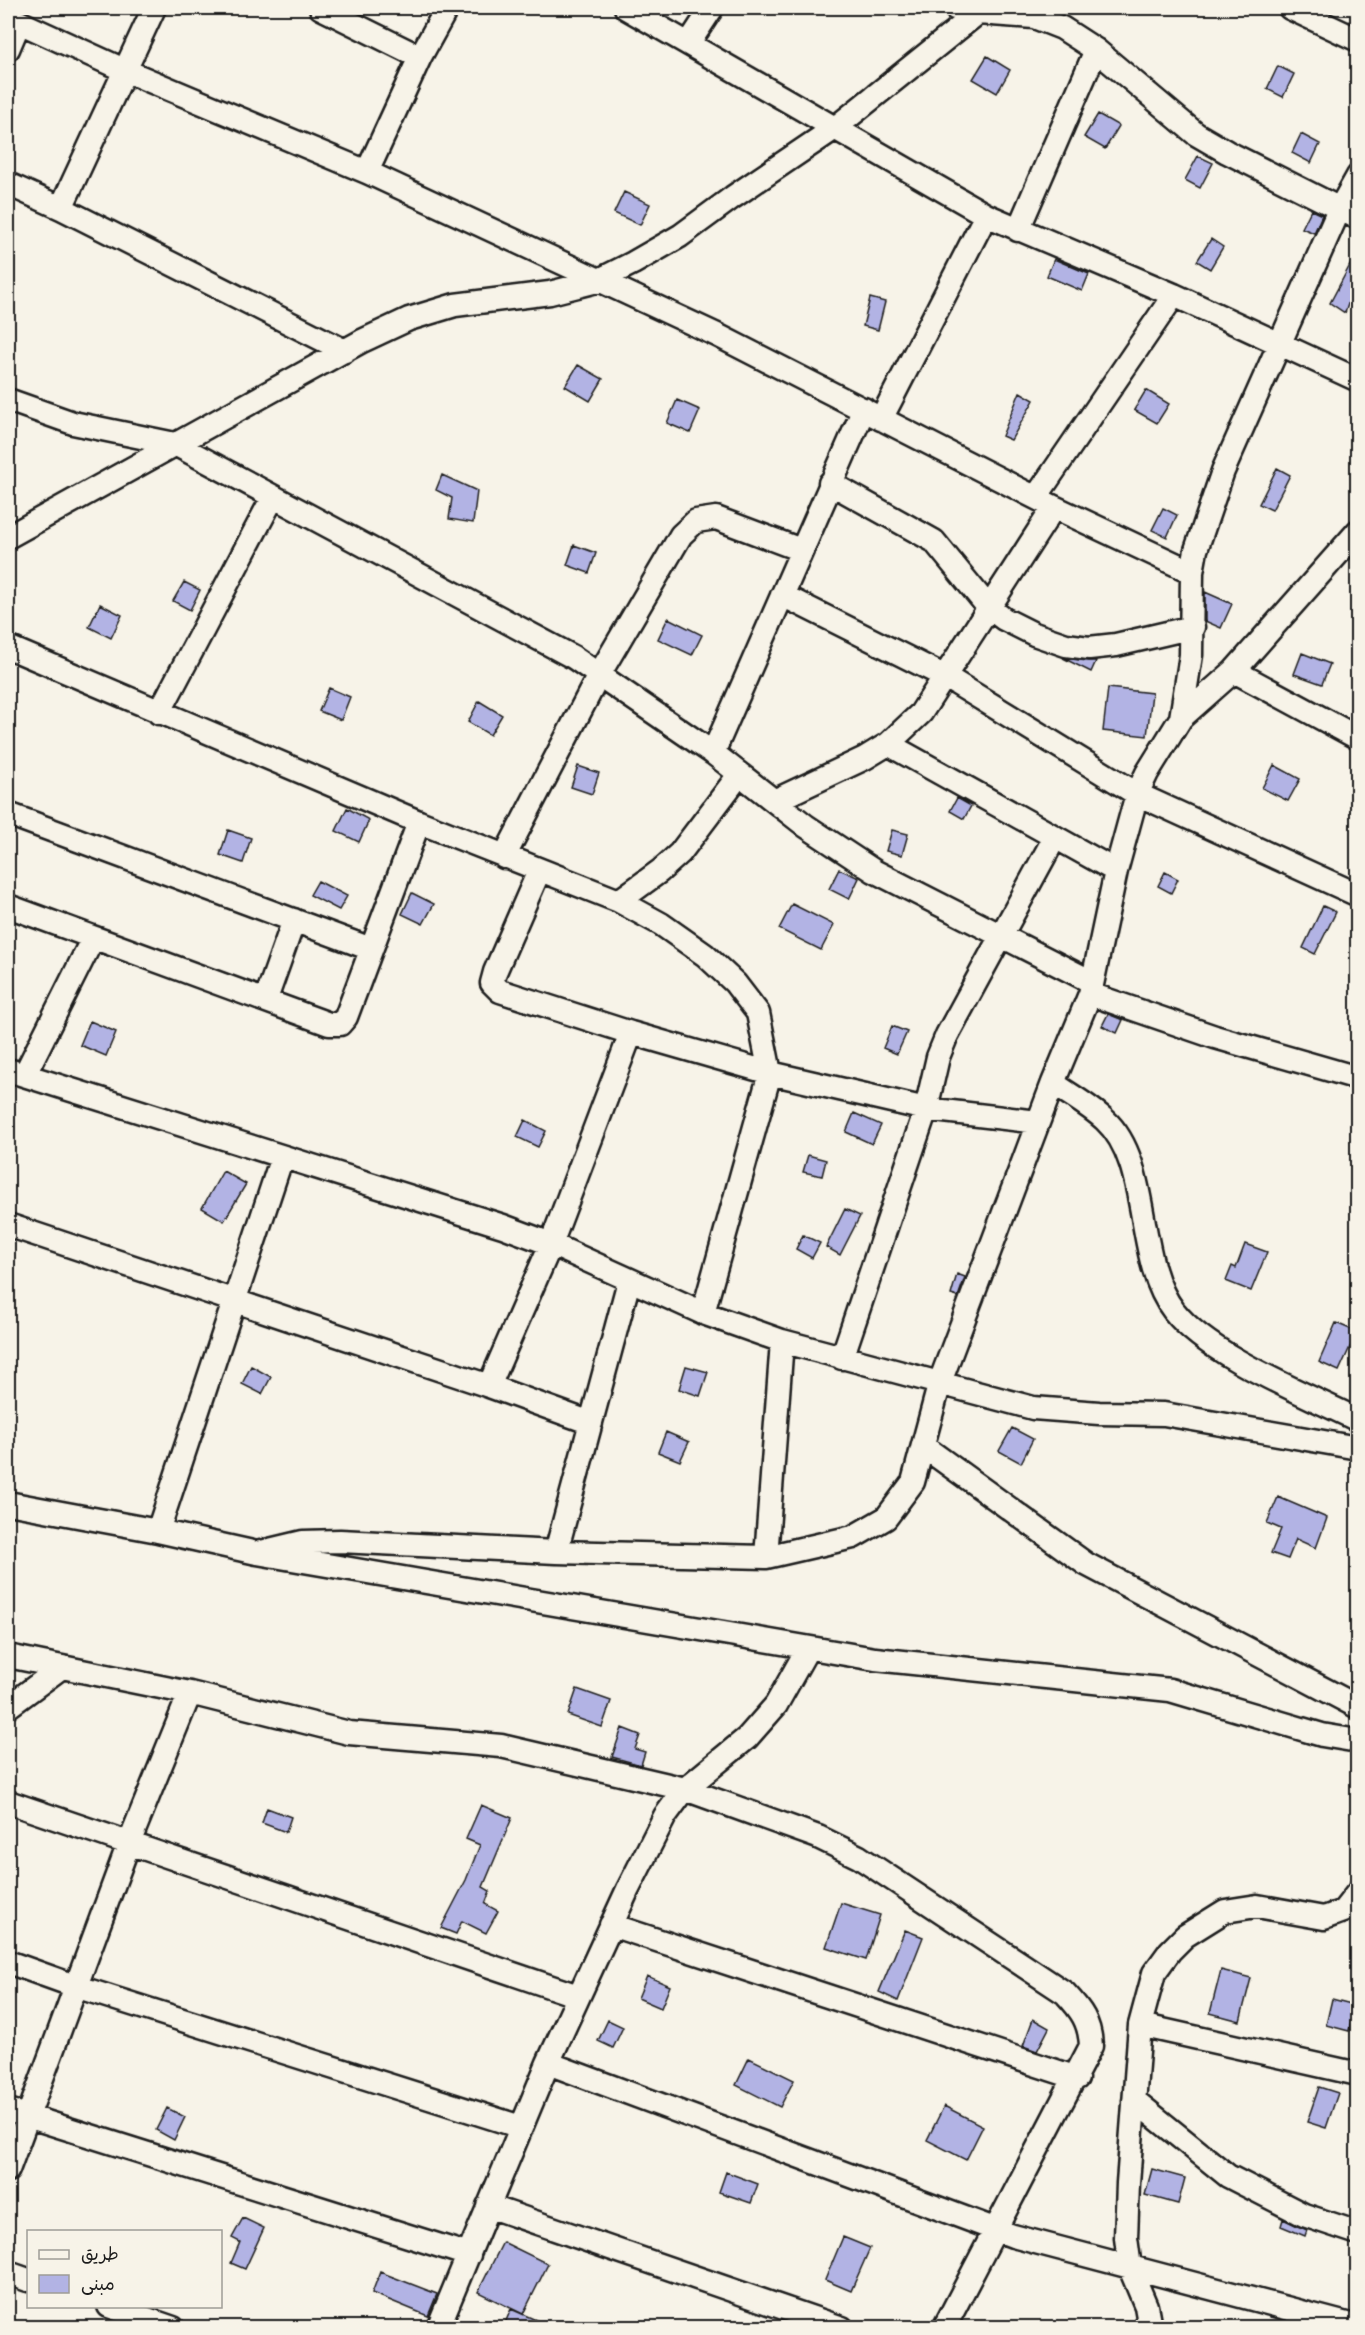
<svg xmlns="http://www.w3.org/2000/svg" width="1365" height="2335" viewBox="0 0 1365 2335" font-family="Itim,'Playpen Sans Arabic',sans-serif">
  <rect width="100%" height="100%" fill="#f7f3e8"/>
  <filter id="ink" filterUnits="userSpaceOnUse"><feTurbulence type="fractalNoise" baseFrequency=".0167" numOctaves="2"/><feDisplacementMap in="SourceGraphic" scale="12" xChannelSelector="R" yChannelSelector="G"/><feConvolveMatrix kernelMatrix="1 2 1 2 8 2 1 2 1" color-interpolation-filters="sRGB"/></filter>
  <g filter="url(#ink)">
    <path fill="#b2b3e4" stroke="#1c1c1c" stroke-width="1.5" d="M987,56L1010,70L997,93L973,79Z
      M1278,66L1294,74L1283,97L1267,89Z
      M1098,114L1119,126L1105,149L1084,137Z
      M1301,134L1320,144L1311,163L1292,153Z
      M1198,156L1213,163L1200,188L1185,180Z
      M624,192L650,204L640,225L614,213Z
      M1311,210L1322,215L1314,233L1302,228Z
      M1211,239L1223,247L1210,269L1197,261Z
      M1358,250V298L1351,295L1345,313L1330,303Z
      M1054,259L1089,274L1082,291L1047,276Z
      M870,298L885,302L878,330L863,326Z
      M578,365L603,379L590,401L565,386Z
      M1146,390L1169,404L1157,423L1134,410Z
      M1020,392L1034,400L1011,440L1002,436Z
      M677,400L700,410L690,433L667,423Z
      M1277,468L1290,475L1272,510L1259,504Z
      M442,475L477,491L473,523L449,519L452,498L436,490Z
      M1163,508L1177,515L1167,537L1152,530Z
      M574,545L596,553L589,573L567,565Z
      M184,582L200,590L190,610L173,601Z
      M1205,592L1232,604L1221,628L1205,621Z
      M100,604L122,615L111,638L89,627Z
      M668,618L702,635L692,655L658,639Z
      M1302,653L1330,664L1322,684L1294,674Z
      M1063,658L1088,661H1096L1091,672Z
      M329,688L350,697L341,720L319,711Z
      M1108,688L1152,693L1147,736L1103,731Z
      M479,701L502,715L490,735L468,722Z
      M1274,765L1300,779L1288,801L1262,788Z
      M578,766L599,773L592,794L571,787Z
      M957,798L971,806L964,819L950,811Z
      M347,808L369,820L359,842L336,831Z
      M228,830L251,838L243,863L220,855Z
      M892,830L908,834L902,855L886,851Z
      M839,869L859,878L849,899L829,889Z
      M1165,872L1178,879L1171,893L1158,886Z
      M318,881L347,896L339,910L310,895Z
      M412,893L434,904L423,924L402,914Z
      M792,904L834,925L821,950L779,929Z
      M1323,906L1336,912L1315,954L1303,948Z
      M1108,1014L1123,1020L1117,1033L1102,1026Z
      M90,1021L116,1032L106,1056L80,1045Z
      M892,1026L907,1032L897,1054L883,1048Z
      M854,1113L881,1125L872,1144L846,1132Z
      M525,1120L546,1131L538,1147L517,1137Z
      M808,1155L826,1160L822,1176L803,1172Z
      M223,1171L246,1184L224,1221L202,1208Z
      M845,1209L860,1216L840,1255L826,1247Z
      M803,1235L820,1243L812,1258L796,1249Z
      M1245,1244L1267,1252L1251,1291L1226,1281L1232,1266L1236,1268Z
      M957,1274L965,1277L958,1297L951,1295Z
      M1336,1323L1357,1332L1339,1371L1319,1362Z
      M251,1366L271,1377L262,1394L242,1384Z
      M686,1366L708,1372L700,1396L679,1389Z
      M1012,1428L1033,1439L1021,1463L999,1451Z
      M666,1432L689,1442L680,1461L658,1452Z
      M1278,1497L1327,1518L1316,1548L1296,1539L1288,1559L1271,1553L1281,1529L1267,1523Z
      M577,1689L611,1701L602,1727L568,1715Z
      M622,1728L640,1735L635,1749L645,1752L641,1765L612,1757Z
      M481,1805L512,1818L483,1887L490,1891L485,1904L498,1911L486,1933L462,1921L456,1934L441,1928L466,1880L480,1845L466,1839Z
      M267,1808L291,1817L286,1832L262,1823Z
      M841,1903L880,1915L866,1960L826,1947Z
      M905,1930L923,1937L898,2001L879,1992Z
      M1221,1970L1251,1978L1240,2021L1210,2013Z
      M647,1976L670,1986L661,2008L638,1998Z
      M1332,1999L1355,2005L1349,2031L1326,2025Z
      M1033,2019L1049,2028L1037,2051L1023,2046Z
      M608,2020L623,2027L613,2048L598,2041Z
      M749,2058L794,2080L780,2107L736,2085Z
      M1319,2087L1338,2093L1326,2128L1307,2122Z
      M944,2106L983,2126L966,2160L927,2140Z
      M167,2108L185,2117L174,2140L156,2130Z
      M1152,2169L1185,2178L1178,2204L1145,2195Z
      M726,2172L758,2184L751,2203L719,2192Z
      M243,2218L264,2228L245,2269L231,2263L240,2242L232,2238Z
      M1283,2219L1307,2230L1305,2236L1281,2226Z
      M843,2237L870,2248L851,2291L825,2280Z
      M503,2242L548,2264L523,2314L478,2292Z
      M380,2272L437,2294L428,2316L372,2293Z
      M511,2309L554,2328H503Z"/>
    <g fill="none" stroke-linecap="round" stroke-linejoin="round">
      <defs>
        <path id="street" d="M321,8L420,57
          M626,8L986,215L1174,295L1358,380
          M955,8L978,13L1034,17L1062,28L1096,50L1196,134L1227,152L1358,218
          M1290,8L1358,40
          M8,17L124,70L367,172L717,335L1054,507L1192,572
          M689,43L712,8
          M8,49L19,23
          M367,172L420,57L447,8
          M8,184L61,208L345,351
          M61,208L154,8
          M1018,230L1096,50
          M8,400L73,423L175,444L573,657L713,753L806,826L874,871L1092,982
          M881,419L986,215
          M830,483L934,541L988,607L1004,619L1034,634L1066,645L1089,648L1116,645L1193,627
          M1036,497L1174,295
          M8,537L362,341L409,319L455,305L550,293L597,281L633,263L680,236L733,197L835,128L984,8
          M782,595L946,677L1137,794L1358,895
          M8,647L419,822L619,901L661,924L705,955L735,983L758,1013L770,1073L703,1313
          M1234,671L1358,738
          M159,713L273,497
          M1181,718L1191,655L1192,572L1196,550L1223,471L1339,210L1358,176
          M888,744L1116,871
          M713,753L864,409
          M774,801L865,758L888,744L921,713L1054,507
          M8,814L371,949
          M504,857L600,673L681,535L696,521L716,518L801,550
          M539,871L495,972L492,983L500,991L631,1033L770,1073L926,1109L1038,1122
          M619,901L660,871L680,853L739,775
          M8,906L329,1024H340L346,1017L419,822
          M1090,994L1215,1037L1358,1078
          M266,999L294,920
          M8,1070L503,1226L551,1244L703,1313L782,1341L1033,1408L1099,1413L1164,1414L1358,1448
          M25,1074L93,938
          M1053,1083C1070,1095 1090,1106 1105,1120C1152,1163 1134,1260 1174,1311C1210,1357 1304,1393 1358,1420
          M8,1225L489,1386L591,1423
          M842,1358L926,1109L938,1057L947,1035L1055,837
          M489,1386L551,1244L631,1033
          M923,1446L1086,1564L1358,1707
          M8,1503L158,1531L257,1553L875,1659L1170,1690L1322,1735L1358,1741
          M158,1531L282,1157
          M556,1552L629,1281
          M257,1553L303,1542L340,1541L556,1552L766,1557L853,1537L886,1518L913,1482L940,1382L1053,1083L1090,994L1116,871L1137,794L1147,773L1181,718L1234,671L1358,531
          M766,1557L782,1341
          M8,1656L190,1693L349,1733L501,1746L685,1789L818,1837L859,1857L1065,1993C1081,2010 1090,2022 1091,2046L944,2328
          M8,1707L62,1667
          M8,1802L578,1996
          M611,1925L1077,2078
          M8,1962L75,1986L521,2127
          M1140,2025L1358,2074
          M548,2063L1013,2236L1358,2327
          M1134,2100L1228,2176L1304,2215L1358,2233
          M8,2110L469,2255
          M8,2170L129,1843L190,1693
          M488,2206L842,2328
          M8,2273L28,2280
          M109,2306L173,2328
          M438,2328L548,2063L628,1889L665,1816L685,1789L747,1738L776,1705L808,1648
          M1150,2328L1146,2306L1130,2268L1126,2238L1128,2183L1140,2025L1154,1973L1170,1951L1185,1936L1225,1911L1257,1906L1324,1918L1343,1911L1358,1892"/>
      </defs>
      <use href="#street" stroke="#1c1c1c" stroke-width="27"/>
      <use href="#street" stroke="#f7f3e8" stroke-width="22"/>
    </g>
  </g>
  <rect width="1365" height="2335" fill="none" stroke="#f7f3e8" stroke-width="30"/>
  <rect x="15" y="15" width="1335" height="2305" fill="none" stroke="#1c1c1c" stroke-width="2" filter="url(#ink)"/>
  <rect x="27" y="2230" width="195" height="78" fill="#f7f3e8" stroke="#9f9d96" stroke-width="1.5"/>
  <rect x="39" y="2250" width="30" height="9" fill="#f7f3e8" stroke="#9f9d96" stroke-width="1.5"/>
  <text x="81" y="2260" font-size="18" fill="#1c1c1c">طريق</text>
  <rect x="39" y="2275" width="30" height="18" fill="#b2b3e4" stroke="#9f9d96" stroke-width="1.5"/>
  <text x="81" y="2290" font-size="18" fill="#1c1c1c">مبنى</text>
</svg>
